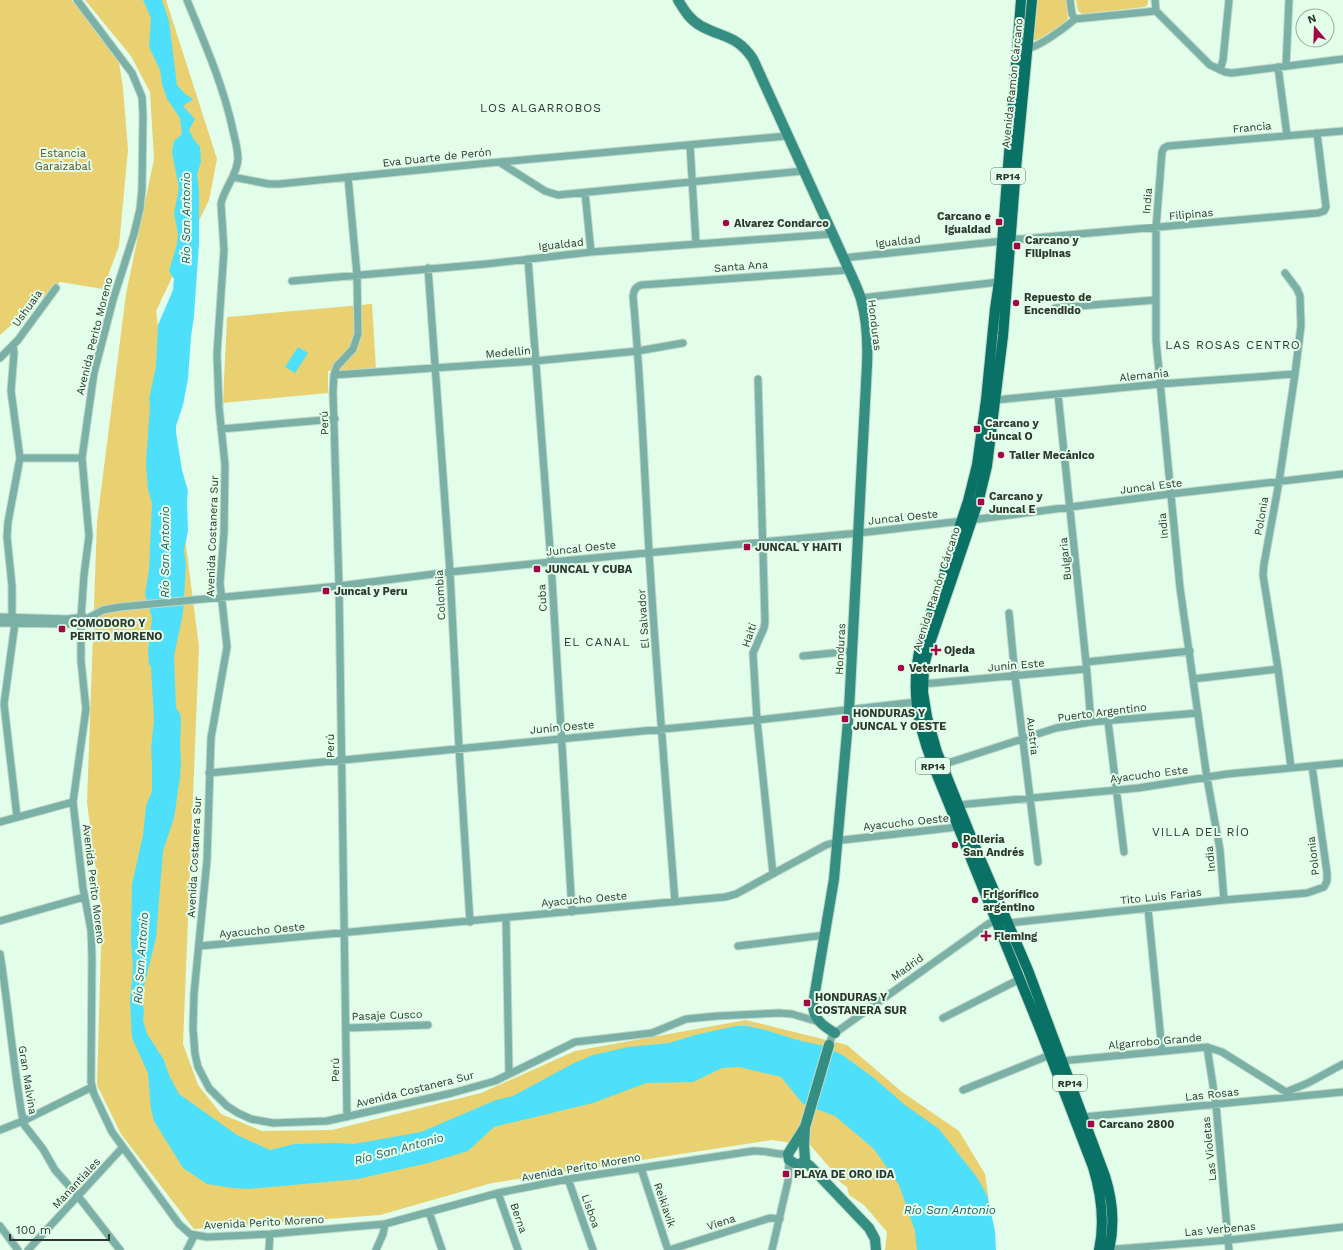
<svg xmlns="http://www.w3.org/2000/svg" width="1343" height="1250" viewBox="0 0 1343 1250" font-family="'Work Sans',sans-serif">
  <rect width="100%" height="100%" fill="#e2fde9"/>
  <path fill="#e9d071" d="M0,0H71L104,36L118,56L123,88L128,150L119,246L103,289L60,282L0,335Z
    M85,0H166L217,159L209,200L156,311L199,647L183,1044L198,1085L221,1114L262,1131L332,1130L481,1093L575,1051L746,1020L847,1045L902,1092L959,1131L985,1174L996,1250H885L887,1232L864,1205L849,1195L847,1187L840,1182L836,1175L811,1146L772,1140L492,1183L380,1215L194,1229L121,1134L97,1085L102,914L87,803L97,522L126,294L154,159L150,92L131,56Z
    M1037,0H1066L1068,17L1067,22L1035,41L1032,34Z
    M1076,0H1148V4L1145,7L1082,14L1078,11Z
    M372,304L376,369L328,371V393L223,403L227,317Z"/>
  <path fill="#4ee0fb" d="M143,0H162L169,21L177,85L185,94L193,99L183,106L195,119L189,130L193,138L200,147L201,162L197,174L199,190V243L194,316L191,337L188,379L183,405L176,426V432L182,470L188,491L187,501L188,531L184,550L186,565L183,613L174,656L176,708L180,714L181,719L180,744L181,764L180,777L174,818L163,851L156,938L141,998L144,1010L143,1020L147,1034L164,1060L169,1075L179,1094L237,1135L270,1150L294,1144L335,1143L354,1144L421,1132L496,1100L513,1096L574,1063L593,1055L628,1047L669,1043L695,1035L736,1026H746L762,1029L801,1041L825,1046L844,1056L874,1078L905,1105L939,1129L976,1176L987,1195L995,1231L996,1250H917L915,1231L899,1185L874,1149L835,1116L803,1104L781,1077L739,1067L722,1068L693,1082L646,1083L593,1103L494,1127L468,1151L428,1163L358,1179L248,1189L232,1188L207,1184L183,1168L154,1121L151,1109L148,1073L132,1038L130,1001L133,968L131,940L132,884L143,835L146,806L152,791V763L151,749L154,720L151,667L149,664L148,652L152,618L145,594L149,570L152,503L148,490L146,463L150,406L149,399L156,367L158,325L173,290L174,279L169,271L177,244L178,234L174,213L179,188L172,152L174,141L182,134L180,118L167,99L162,84L160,70L149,47L151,18Z
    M298,347L308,353L295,373L285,367Z"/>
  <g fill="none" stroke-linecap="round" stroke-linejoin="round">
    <defs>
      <path id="street" d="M77,0L132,73L142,97L143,116L142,189L140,209L134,234L113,300L94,373L82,458L89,536L84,575L81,618V661L86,709L73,802L83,888L91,930L92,957L91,1082L94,1094L112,1132L179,1224L190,1234L207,1237L270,1234L385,1224L498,1193L568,1179L753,1151C765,1150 776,1155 788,1154
        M187,0C204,42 222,82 232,126C234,137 238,148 238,159C237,176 224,188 221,204L224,250L217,354L219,407L225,465L224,533L220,583L227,647L211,738L207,860L194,994L193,1028L195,1054L198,1067L209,1088L227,1106L238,1113L251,1119L273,1123L327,1121L452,1093L495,1081L575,1042L652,1033L686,1019L717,1016L779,1013L792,1014L819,1022
        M1070,0L1072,14L1075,19
        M1155,0L1156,11L1210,65L1225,72L1232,73L1343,59
        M1024,49C1035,50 1066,27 1075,19L1156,11
        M1286,66L1289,0
        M1278,67L1287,135
        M1220,70L1223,60L1229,0
        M690,145L696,244
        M499,162L787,136
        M233,177L269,184H279L499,162L545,191L558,195L803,171
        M585,193L591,252
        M1011,239H1022L1318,213L1324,211L1326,207L1317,133
        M843,258L1003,241
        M528,259L551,562L572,912
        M428,268L450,572L459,748L470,922
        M1285,273L1297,289L1300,296L1301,326L1295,374L1279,482L1264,564L1263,575L1278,669L1291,767
        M292,281L486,264L591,252L832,234
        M861,298L999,282
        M1055,308L1155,300
        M13,345L14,353L11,391L20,458L8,522L7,537L12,586V613L15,623L4,704L17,817
        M0,358L18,340L56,288
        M334,375L535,361L638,351L683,343
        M758,379L765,622L764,628L753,653L757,720L773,874
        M1058,395L1086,662L1091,722
        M996,400L1160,384L1295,374
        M221,429L335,419
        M20,458H82
        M1009,613L1015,676L1038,862
        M0,617L67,619L84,617
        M0,623L72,624L81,622L103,610L120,607L339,586L450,572L551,562L859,533L971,520L1170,494L1343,474
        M803,656L852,651
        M1086,662L1190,651
        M1193,679L1278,669
        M923,684L1086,669
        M1108,721L1124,852
        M941,763L951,762L1056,728L1091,722L1198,713
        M209,773L757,720L916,702
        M958,805L1138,788L1227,774L1343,763
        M0,822L73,802
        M1224,900L1220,850L1207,778L1180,588L1156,340V228L1162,152L1164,148L1168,146L1343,131
        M675,902C666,785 656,668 649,552C644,466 641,381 633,296C634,290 635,287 641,285L849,270
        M1148,908L1162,1051
        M506,918L509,1074
        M0,921L84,897
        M200,946L725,897L736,894L826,845L843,840L958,827
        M738,946L825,935
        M0,954C9,1010 13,1066 23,1121L25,1126L43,1149L55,1170L78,1196L120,1250
        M943,1018L1020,979
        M346,1028L428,1025
        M829,1045L832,1036L835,1033L988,924L996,920L1008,923L1224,900L1307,893L1324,887L1327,881V873L1312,766
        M1207,1047L1216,1105L1229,1250
        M1061,1061L1207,1047L1222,1052L1286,1092
        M963,1090L1050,1055
        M1286,1092L1308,1083L1343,1064
        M347,1117L339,586L333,392L334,375L337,366L353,349L358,334L357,275L348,177
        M1083,1117L1343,1092
        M0,1130L23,1121L92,1087
        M641,1168L668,1250
        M568,1179L593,1250
        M498,1193L518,1250
        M429,1212L442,1250
        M0,1226L18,1250
        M1106,1247L1117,1249L1229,1240L1343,1227
        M28,1250L123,1147
        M187,1250L194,1236
        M269,1250L270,1234
        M376,1250L383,1234L385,1224
        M669,1250L770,1218L780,1219
        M772,1250L788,1181L789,1160"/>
      <path id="secondary" d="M678,0C684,10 690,20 701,26C723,38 737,35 753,59L849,270C853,279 858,289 861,299C867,320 868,343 867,365L849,710L834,879L813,1004C813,1019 823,1026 835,1033
        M805,1127L804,1146L805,1159L801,1164H796L789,1160L788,1154L805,1127L829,1045
        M804,1161L810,1166L869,1228L875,1239L876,1250"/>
      <path id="primary" d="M1021,0L999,282L995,309L986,400L977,465L968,501L921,643C910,688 917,723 933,765L1042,1034L1093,1167C1101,1193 1105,1222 1099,1250
        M1032,0L1016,168L1003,336L987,466L979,499L953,576L930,643L924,666L923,692L927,717L937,752L974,844L1028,970L1105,1176C1113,1201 1115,1225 1109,1250"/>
    </defs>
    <use href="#street" stroke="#c1d9c8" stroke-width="9"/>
    <use href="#secondary" stroke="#c1d9c8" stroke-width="12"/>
    <use href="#primary" stroke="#c1d9c8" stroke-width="12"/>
    <use href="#street" stroke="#7bb0a7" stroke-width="7"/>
    <use href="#secondary" stroke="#358e82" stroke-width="10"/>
    <use href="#primary" stroke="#097166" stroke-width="10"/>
  </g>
  <g fill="#a10747" stroke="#e2fde9" stroke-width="1.5">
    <rect x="995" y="218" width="8" height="8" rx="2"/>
    <circle cx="726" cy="223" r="4"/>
    <rect x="1013" y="242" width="8" height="8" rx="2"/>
    <circle cx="1016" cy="303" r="4"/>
    <rect x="973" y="425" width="8" height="8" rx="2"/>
    <circle cx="1001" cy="455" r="4"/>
    <rect x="977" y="498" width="8" height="8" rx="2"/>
    <rect x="743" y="543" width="8" height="8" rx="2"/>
    <rect x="533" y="565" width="8" height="8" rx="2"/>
    <rect x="322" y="587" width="8" height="8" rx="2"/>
    <rect x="58" y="625" width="8" height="8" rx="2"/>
    <path d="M934 644h4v4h4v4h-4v4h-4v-4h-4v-4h4z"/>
    <circle cx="901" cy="668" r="4"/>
    <rect x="841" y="715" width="8" height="8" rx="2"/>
    <circle cx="955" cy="845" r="4"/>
    <circle cx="975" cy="900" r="4"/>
    <path d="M984 930h4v4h4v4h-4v4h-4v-4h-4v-4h4z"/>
    <rect x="803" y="999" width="8" height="8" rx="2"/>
    <rect x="1087" y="1120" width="8" height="8" rx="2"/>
    <rect x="782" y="1170" width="8" height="8" rx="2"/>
  </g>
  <g text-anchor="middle" stroke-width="4" stroke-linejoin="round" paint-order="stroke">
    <g fill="#e2fde9" stroke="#637268" stroke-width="1">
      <rect x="991" y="168" width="34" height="16" rx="3"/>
      <rect x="916" y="758" width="34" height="16" rx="3"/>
      <rect x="1053" y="1075" width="34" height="16" rx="3"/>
    </g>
    <g font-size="10" font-weight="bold" fill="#2d3730">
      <text x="1008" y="180">RP14</text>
      <text x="933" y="770">RP14</text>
      <text x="1070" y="1087">RP14</text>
    </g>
    <g font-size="11" fill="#2d3730" stroke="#e2fde9">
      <text transform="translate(1012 83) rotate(-84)" y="4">Avenida Ramón Cárcano</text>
      <text transform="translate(1252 127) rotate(-5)" y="4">Francia</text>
      <text transform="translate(437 157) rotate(-6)" y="4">Eva Duarte de Perón</text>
      <text transform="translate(1147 201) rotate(-85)" y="4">India</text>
      <text transform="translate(1191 214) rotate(-5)" y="4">Filipinas</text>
      <text transform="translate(898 241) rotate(-6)" y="4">Igualdad</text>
      <text transform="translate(561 244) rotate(-6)" y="4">Igualdad</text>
      <text transform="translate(741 266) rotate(-4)" y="4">Santa Ana</text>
      <text transform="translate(27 308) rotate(-54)" y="4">Ushuaia</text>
      <text transform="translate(875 325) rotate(83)" y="4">Honduras</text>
      <text transform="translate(94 336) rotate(-76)" y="4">Avenida Perito Moreno</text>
      <text transform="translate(508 352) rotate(-5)" y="4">Medellín</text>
      <text transform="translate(1144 375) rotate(-6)" y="4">Alemania</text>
      <text transform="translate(324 423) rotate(-92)" y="4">Perú</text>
      <text transform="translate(1151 486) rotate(-7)" y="4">Juncal Este</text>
      <text transform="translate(1261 516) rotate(-80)" y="4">Polonia</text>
      <text transform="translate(903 517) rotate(-6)" y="4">Juncal Oeste</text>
      <text transform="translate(1163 526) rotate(-96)" y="4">India</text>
      <text transform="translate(212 536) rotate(-88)" y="4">Avenida Costanera Sur</text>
      <text transform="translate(581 548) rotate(-6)" y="4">Juncal Oeste</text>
      <text transform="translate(1065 559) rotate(-96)" y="4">Bulgaria</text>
      <text transform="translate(936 589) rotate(-72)" y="4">Avenida Ramón Cárcano</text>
      <text transform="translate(440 595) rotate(-93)" y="4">Colombia</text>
      <text transform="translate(542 598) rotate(-93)" y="4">Cuba</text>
      <text transform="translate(643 619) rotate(-94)" y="4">El Salvador</text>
      <text transform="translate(749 635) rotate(-71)" y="4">Haití</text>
      <text transform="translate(840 649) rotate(-87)" y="4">Honduras</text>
      <text transform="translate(1016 665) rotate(-5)" y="4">Junín Este</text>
      <text transform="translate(1102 712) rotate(-7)" y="4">Puerto Argentino</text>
      <text transform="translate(562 727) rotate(-5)" y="4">Junín Oeste</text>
      <text transform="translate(1033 736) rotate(83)" y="4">Austria</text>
      <text transform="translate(330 746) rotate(-91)" y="4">Perú</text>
      <text transform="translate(1149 774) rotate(-7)" y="4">Ayacucho Este</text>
      <text transform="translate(906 822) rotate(-6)" y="4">Ayacucho Oeste</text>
      <text transform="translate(1313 856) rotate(-97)" y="4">Polonia</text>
      <text transform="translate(194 857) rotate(-87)" y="4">Avenida Costanera Sur</text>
      <text transform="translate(1210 859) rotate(-97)" y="4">India</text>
      <text transform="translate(94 884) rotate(83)" y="4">Avenida Perito Moreno</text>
      <text transform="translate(1161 896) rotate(-6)" y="4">Tito Luis Farias</text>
      <text transform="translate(584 899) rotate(-5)" y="4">Ayacucho Oeste</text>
      <text transform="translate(262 930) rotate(-5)" y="4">Ayacucho Oeste</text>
      <text transform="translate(907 967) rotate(-36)" y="4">Madrid</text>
      <text transform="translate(387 1015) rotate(-2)" y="4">Pasaje Cusco</text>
      <text transform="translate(1155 1041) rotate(-5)" y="4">Algarrobo Grande</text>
      <text transform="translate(335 1070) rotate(-91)" y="4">Perú</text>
      <text transform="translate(28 1080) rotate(81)" y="4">Gran Malvina</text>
      <text transform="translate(415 1089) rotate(-14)" y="4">Avenida Costanera Sur</text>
      <text transform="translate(1212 1094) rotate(-6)" y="4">Las Rosas</text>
      <text transform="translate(1209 1149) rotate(-96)" y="4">Las Violetas</text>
      <text transform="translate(581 1167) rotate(-10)" y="4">Avenida Perito Moreno</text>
      <text transform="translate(76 1183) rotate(-47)" y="4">Manantiales</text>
      <text transform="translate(665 1205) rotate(71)" y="4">Reikiavik</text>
      <text transform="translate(591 1211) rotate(71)" y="4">Lisboa</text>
      <text transform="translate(519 1218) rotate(71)" y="4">Berna</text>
      <text transform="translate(264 1222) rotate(-3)" y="4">Avenida Perito Moreno</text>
      <text transform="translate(721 1222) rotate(-18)" y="4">Viena</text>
      <text transform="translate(1220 1229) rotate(-5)" y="4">Las Verbenas</text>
    </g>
    <g font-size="11" fill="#5d5227" stroke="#e2fde9">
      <text x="63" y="157">Estancia<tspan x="63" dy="13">Garaizabal</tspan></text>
    </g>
    <g font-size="11" font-weight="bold" fill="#2d3730" stroke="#e2fde9" text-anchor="start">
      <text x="991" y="220" text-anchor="end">Carcano e<tspan x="991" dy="13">Igualdad</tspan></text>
      <text x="734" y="227">Alvarez Condarco</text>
      <text x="1025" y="244">Carcano y<tspan x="1025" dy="13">Filipinas</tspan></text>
      <text x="1024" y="301">Repuesto de<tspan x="1024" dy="13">Encendido</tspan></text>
      <text x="985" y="427">Carcano y<tspan x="985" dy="13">Juncal O</tspan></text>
      <text x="1009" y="459">Taller Mecánico</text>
      <text x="989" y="500">Carcano y<tspan x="989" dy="13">Juncal E</tspan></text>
      <text x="755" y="551">JUNCAL Y HAITI</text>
      <text x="545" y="573">JUNCAL Y CUBA</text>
      <text x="334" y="595">Juncal y Peru</text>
      <text x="70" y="627">COMODORO Y<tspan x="70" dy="13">PERITO MORENO</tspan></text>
      <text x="944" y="654">Ojeda</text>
      <text x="909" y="672">Veterinaria</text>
      <text x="853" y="717">HONDURAS Y<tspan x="853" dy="13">JUNCAL Y OESTE</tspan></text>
      <text x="963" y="843">Pollería<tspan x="963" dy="13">San Andrés</tspan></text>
      <text x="983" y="898">Frigorífico<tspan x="983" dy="13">argentino</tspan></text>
      <text x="994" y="940">Fleming</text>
      <text x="815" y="1001">HONDURAS Y<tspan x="815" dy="13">COSTANERA SUR</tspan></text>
      <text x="1099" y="1128">Carcano 2800</text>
      <text x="794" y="1178">PLAYA DE ORO IDA</text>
    </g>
    <g font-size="12" letter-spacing="1" fill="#2d3730" stroke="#e2fde9">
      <text x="541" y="112">LOS ALGARROBOS</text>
      <text x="1233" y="349">LAS ROSAS CENTRO</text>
      <text x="597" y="646">EL CANAL</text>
      <text x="1201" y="836">VILLA DEL RÍO</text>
    </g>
    <g font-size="12" font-style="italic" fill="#25606b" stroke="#e2fde9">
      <text transform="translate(186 218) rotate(-90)" y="4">Río San Antonio</text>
      <text transform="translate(165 552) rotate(-90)" y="4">Río San Antonio</text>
      <text transform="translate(141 958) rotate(-86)" y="4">Río San Antonio</text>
      <text transform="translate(399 1149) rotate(-15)" y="4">Río San Antonio</text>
      <text x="950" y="1214">Río San Antonio</text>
    </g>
  </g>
  <g transform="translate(1315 28) rotate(341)"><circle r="19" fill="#e2fde9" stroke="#9aae9f"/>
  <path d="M0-3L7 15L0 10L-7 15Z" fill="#a10747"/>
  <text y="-6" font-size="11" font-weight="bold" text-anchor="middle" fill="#2d3730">N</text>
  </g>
  <path d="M10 1234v6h99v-6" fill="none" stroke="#2d3730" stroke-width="2"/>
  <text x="16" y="1234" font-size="12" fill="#2d3730" stroke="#e2fde9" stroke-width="3" paint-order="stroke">100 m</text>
</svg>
